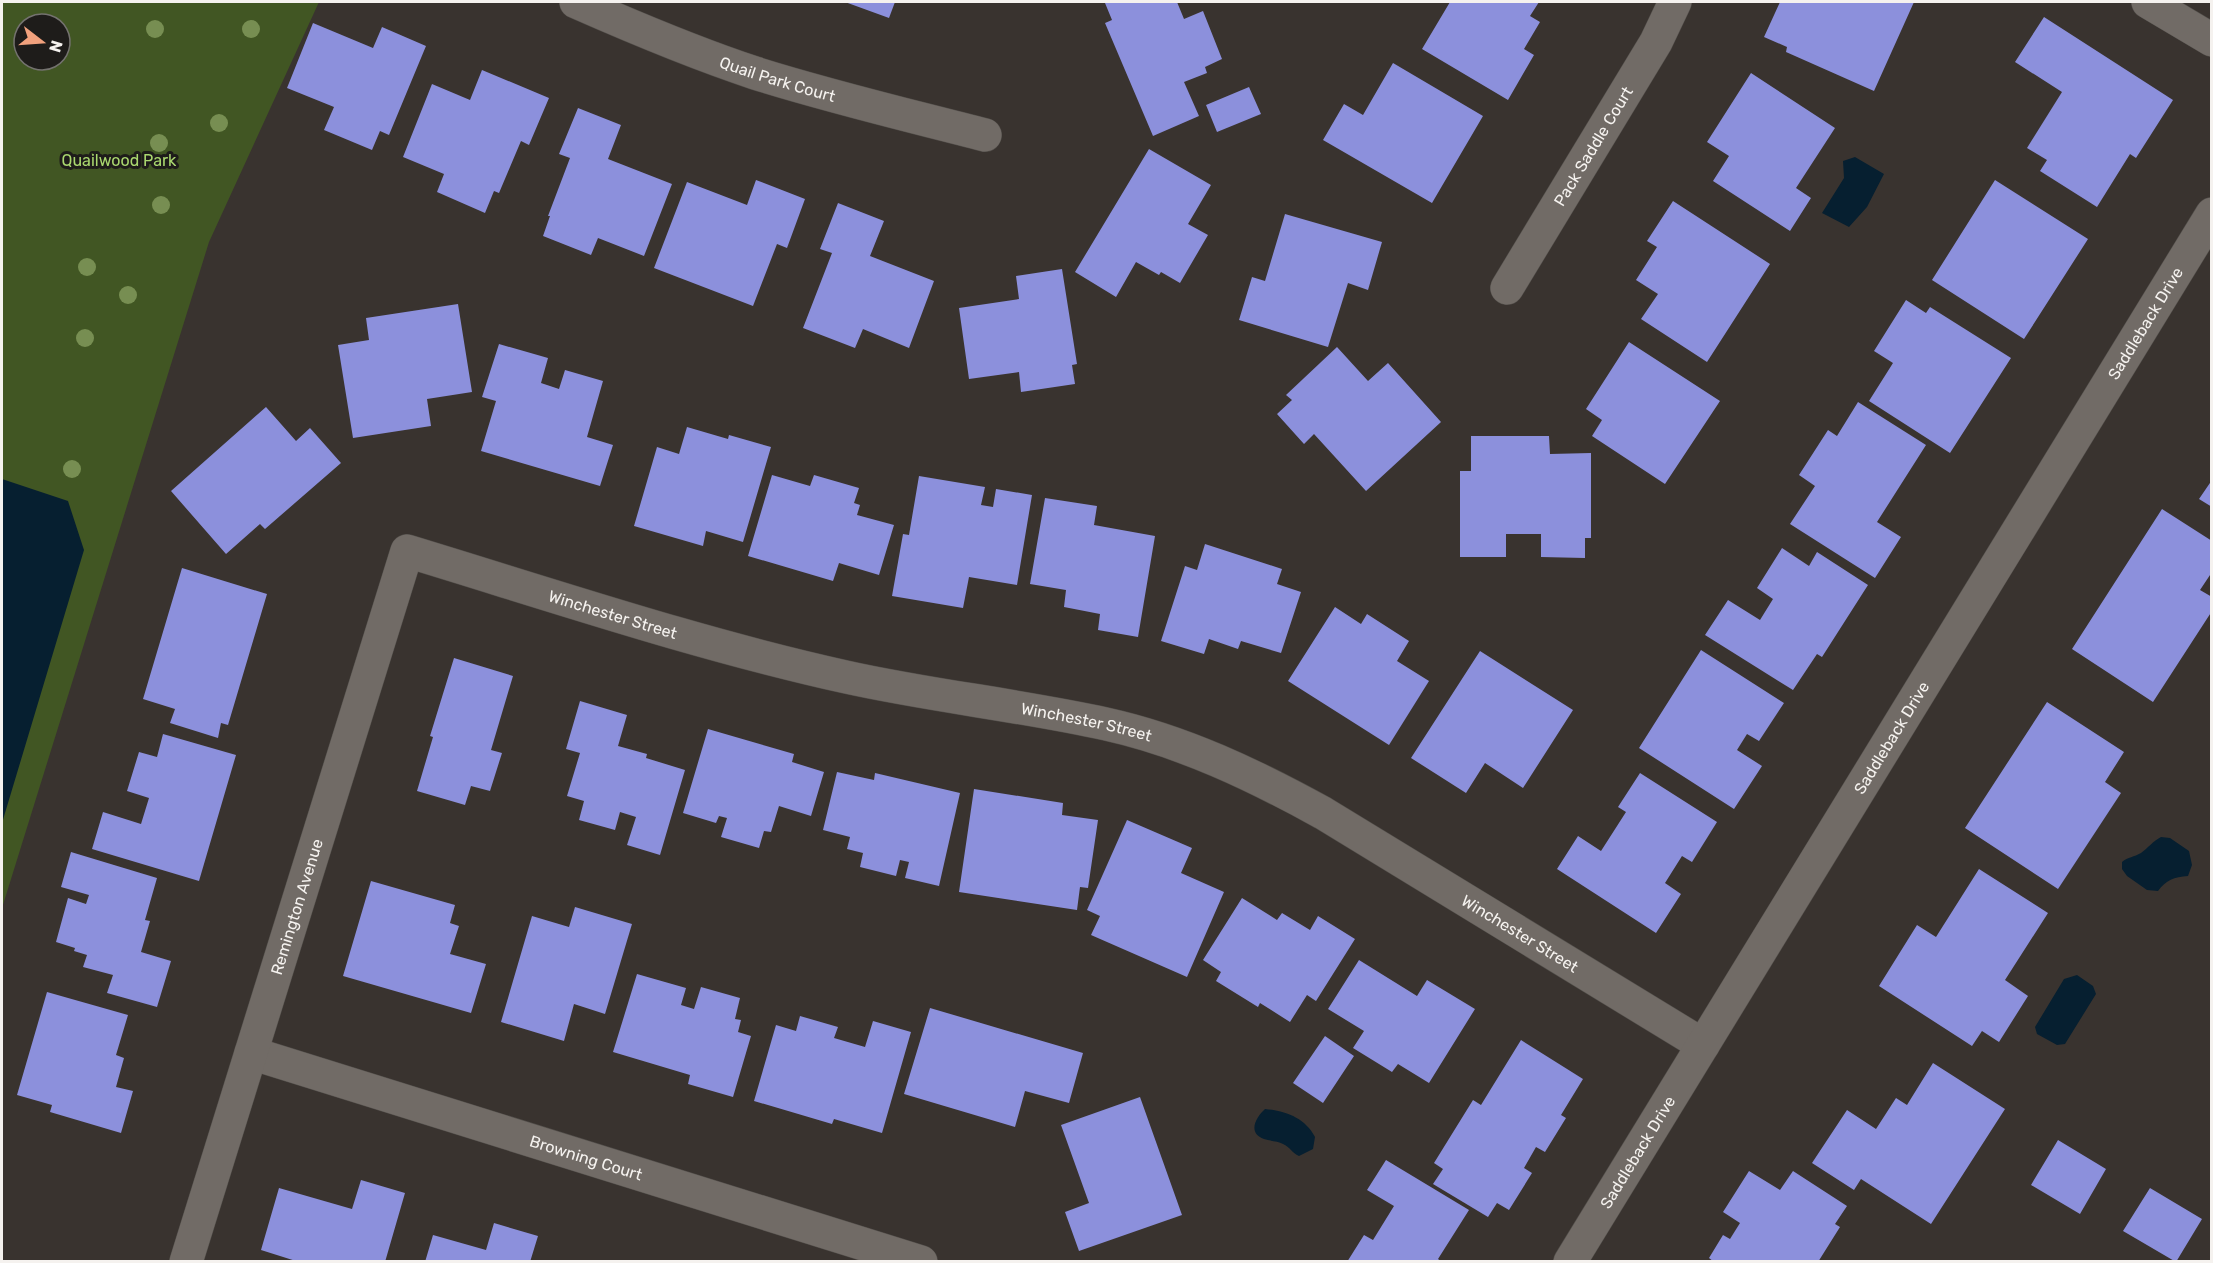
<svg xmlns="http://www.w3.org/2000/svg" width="2213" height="1263" viewBox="0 0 2213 1263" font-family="Rubik,sans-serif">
  <rect width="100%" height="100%" fill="#39332f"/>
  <path fill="#415623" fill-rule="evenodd" d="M2,2H319L209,242L2,908ZM24,24H60V60H24Z"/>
  <path fill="#061f30" d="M1855,157L1884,174L1867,207L1849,227L1822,213L1844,178L1843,161Z
    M2,479L68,501L84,550L2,823Z
    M2161,837L2170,838L2189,851L2192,865L2188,876C2174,877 2166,880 2158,891L2147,890L2127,876L2122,869V862C2128,857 2134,857 2141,853C2148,848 2153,841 2161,837Z
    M2077,975L2093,986L2096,994L2065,1044L2057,1045L2037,1034L2035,1027L2064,979Z
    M1265,1109C1286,1111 1305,1118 1315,1137L1313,1149L1299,1156C1292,1153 1290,1147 1283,1144C1278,1141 1270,1141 1264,1139C1247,1133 1256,1117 1265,1109Z"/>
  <path fill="#8c90dc" d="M845,2H895L889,18Z
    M1110,2H1177L1184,19L1203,11L1222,59L1205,67L1207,73L1184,82L1199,116L1153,136L1105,23L1112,20L1105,3Z
    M1450,2H1539L1530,16L1540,22L1524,49L1534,55L1508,100L1422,49Z
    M1780,2H1914L1874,91L1786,52L1787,47L1764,37Z
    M2044,17L2173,100L2136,158L2130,154L2097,207L2040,171L2047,160L2027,148L2062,92L2015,62Z
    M313,23L373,48L382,27L426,46L389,135L380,131L372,150L324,130L334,107L287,88Z
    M1393,63L1483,116L1432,203L1323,140L1344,104L1363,115Z
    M482,70L549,98L529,145L521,141L499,193L494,191L485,213L437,192L444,174L403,157L432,84L470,100Z
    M1751,73L1835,128L1796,188L1811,198L1790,231L1713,181L1729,156L1707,142Z
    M1249,87L1261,114L1217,132L1206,105Z
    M578,108L621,125L608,159L672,184L644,256L598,238L591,255L543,236L550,216H548L570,158L559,154Z
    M1149,149L1211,185L1188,224L1208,235L1180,283L1161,272L1159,275L1136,262L1116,297L1075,272Z
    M756,180L805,199L787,248L777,244L753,306L654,268L687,182L747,205Z
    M1995,180L2088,239L2024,339L1932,280Z
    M1673,201L1770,264L1707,362L1641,319L1658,294L1636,280L1657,247L1647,241Z
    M838,203L884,221L870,256L934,281L909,348L863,329L855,348L803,328L832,253L820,249Z
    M1285,214L1382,242L1368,290L1348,283L1328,347L1239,320L1252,277L1265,281Z
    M1062,269L1077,364L1072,365L1075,384L1021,392L1019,372L969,379L959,308L1019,299L1016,276Z
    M1906,300L1926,313L1930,307L2011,358L1950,453L1869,401L1893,363L1874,351Z
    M458,304L472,392L427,399L431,426L353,438L338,345L369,340L366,318Z
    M1629,342L1720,401L1665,484L1592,436L1602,420L1586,409Z
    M499,344L548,358L541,383L559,389L565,370L603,381L587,437L613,445L600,486L481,451L496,401L482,397Z
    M1337,347L1368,381L1388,363L1441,422L1366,491L1314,434L1304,444L1277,414L1292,400L1286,395Z
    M1858,402L1926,445L1877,522L1901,537L1875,578L1790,524L1815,486L1799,475L1828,430L1837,436Z
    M266,407L296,441L310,428L341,463L265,529L260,524L226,554L171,491Z
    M687,427L728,439L729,435L771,447L743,542L706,531L703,546L634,526L657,447L679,454Z
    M1471,436H1549L1550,454L1591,453V538H1585V558L1541,557V534H1506V557H1460V471H1471Z
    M772,475L810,486L814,475L859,488L854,503L860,505L857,515L894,525L879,575L839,563L833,581L748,556Z
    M919,476L985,487L981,505L993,507L996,489L1032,495L1017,585L969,577L963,608L892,596L903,534L909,535Z
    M2212,480V507L2199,499Z
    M1045,498L1097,506L1094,525L1155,536L1138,637L1098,630L1100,614L1064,607L1066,590L1030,584Z
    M2162,509L2212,541V572L2200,590L2212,597V611L2153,702L2072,649Z
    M1205,544L1282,569L1277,584L1301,592L1281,653L1241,641L1238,649L1209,639L1204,654L1161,641L1185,566L1197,570Z
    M1782,548L1809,566L1817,552L1868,585L1822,657L1817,654L1793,690L1705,635L1728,600L1760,620L1773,599L1757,588Z
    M182,568L267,594L228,725L221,723L218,738L170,723L175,709L143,699Z
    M1335,607L1361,624L1367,614L1409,641L1397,661L1429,681L1389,745L1288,681Z
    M1701,650L1784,703L1759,741L1747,734L1737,750L1762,766L1734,809L1639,748Z
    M1480,651L1573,710L1523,788L1485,763L1466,793L1411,758Z
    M454,658L513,676L491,750L502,753L490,791L471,786L465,805L417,791L433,737L430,736Z
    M580,701L627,715L618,746L647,754L646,758L685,770L660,855L627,845L636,817L620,812L615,830L579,820L584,801L567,796L580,753L566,749Z
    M2047,702L2124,752L2105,782L2121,793L2058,889L1965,828Z
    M708,729L794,754L792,762L824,772L811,816L779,806L771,832L764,831L759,848L721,837L727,818L719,816L716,823L683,813Z
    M163,734L236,755L199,881L92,849L103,812L141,824L149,798L127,791L139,752L157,757Z
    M837,772L874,780L875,773L960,793L939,886L905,878L909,862L900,860L896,876L860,867L863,853L847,849L850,837L823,830Z
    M1640,773L1717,822L1692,862L1682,856L1665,883L1681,894L1656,933L1557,869L1578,836L1601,851L1626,812L1618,807Z
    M974,789L1063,803L1062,815L1098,820L1088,888L1080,887L1077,910L959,892Z
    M1127,820L1192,848L1181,873L1224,892L1187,977L1091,935L1100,916L1087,910Z
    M71,852L157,878L145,920L150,921L141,952L171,961L157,1007L107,993L113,975L83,967L87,955L74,951L75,948L56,942L68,898L86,904L89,895L61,887Z
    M1979,869L2048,913L2005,980L2028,996L1999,1042L1982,1031L1972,1046L1879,986L1917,925L1936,937Z
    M371,881L455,905L450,923L459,926L450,954L486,964L471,1013L343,976Z
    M1242,898L1277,920L1282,913L1310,930L1318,916L1355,939L1316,1001L1307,995L1290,1022L1260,1003L1258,1007L1216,981L1221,972L1203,960Z
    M575,907L632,924L605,1014L574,1004L564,1041L501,1022L532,916L569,927Z
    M1359,960L1417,996L1427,980L1475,1009L1429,1083L1398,1064L1392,1072L1353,1048L1364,1031L1328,1009Z
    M637,974L686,988L681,1005L694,1009L701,987L740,998L735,1019L741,1020L738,1032L751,1036L733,1097L688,1084L690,1075L613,1052Z
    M47,992L128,1015L116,1055L124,1058L116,1087L133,1091L121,1133L50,1112L52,1105L17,1095Z
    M930,1008L1083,1053L1069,1103L1025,1091L1015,1127L904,1094Z
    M800,1016L838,1027L834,1038L865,1047L873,1021L911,1032L882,1133L834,1119L832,1124L754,1101L776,1025L796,1031Z
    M1325,1036L1354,1056L1323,1103L1293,1083Z
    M1521,1040L1583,1079L1561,1115L1566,1118L1545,1152L1536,1147L1524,1168L1532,1173L1509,1210L1497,1203L1488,1217L1433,1184L1443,1169L1434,1163L1473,1100L1481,1105Z
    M1933,1063L2005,1109L1931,1224L1861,1179L1854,1190L1812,1163L1847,1110L1876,1129L1896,1098L1907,1105Z
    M1140,1097L1182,1215L1079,1251L1065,1212L1089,1203L1061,1125Z
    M2058,1140L2106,1169L2080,1214L2031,1185Z
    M1386,1160L1469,1210L1438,1259L1442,1262H1347L1364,1235L1373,1240L1394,1206L1367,1190Z
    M1749,1171L1780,1190L1793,1171L1847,1206L1835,1224L1840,1227L1818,1262H1714L1709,1258L1723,1235L1730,1239L1740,1223L1723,1212Z
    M361,1180L405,1193L385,1262H299L261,1250L279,1188L352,1209Z
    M2150,1188L2202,1219L2176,1262L2123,1231Z
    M494,1223L538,1236L530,1262H425L433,1235L486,1250Z"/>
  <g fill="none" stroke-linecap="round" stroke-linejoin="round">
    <defs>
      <g id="street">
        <path id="s1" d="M576,2C635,28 694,53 755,73C831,97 908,115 985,135"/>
        <path d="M2148,2L2212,40"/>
        <path id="s2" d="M1507,288L1656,42L1675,2"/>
        <path id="s3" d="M251,1053L921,1262"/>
        <path id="s4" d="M186,1262L407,551C552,595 697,644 846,677C931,696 1020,705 1106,724C1183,741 1254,775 1323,813L1703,1045"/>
        <path id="s5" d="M1570,1262L2212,214"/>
      </g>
    </defs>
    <use href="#street" stroke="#534f4b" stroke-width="34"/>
    <use href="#street" stroke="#716b66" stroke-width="33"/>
  </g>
  <g fill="#778e52">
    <circle cx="155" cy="29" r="9"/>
    <circle cx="251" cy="29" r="9"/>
    <circle cx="219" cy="123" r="9"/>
    <circle cx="159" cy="143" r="9"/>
    <circle cx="161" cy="205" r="9"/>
    <circle cx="87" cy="267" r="9"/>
    <circle cx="128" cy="295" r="9"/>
    <circle cx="85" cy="338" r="9"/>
    <circle cx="72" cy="469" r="9"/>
  </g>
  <g text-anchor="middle" stroke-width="6" stroke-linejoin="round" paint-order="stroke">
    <g font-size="16" fill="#f5f2ef" stroke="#1e1c1a">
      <text dy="6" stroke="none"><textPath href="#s1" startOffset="216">Quail Park Court</textPath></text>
      <text dy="6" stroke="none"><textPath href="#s2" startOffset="166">Pack Saddle Court</textPath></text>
      <text dy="6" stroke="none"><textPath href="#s5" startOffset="1101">Saddleback Drive</textPath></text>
      <text dy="6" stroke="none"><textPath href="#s4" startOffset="960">Winchester Street</textPath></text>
      <text dy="6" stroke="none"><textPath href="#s4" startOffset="1446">Winchester Street</textPath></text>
      <text dy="6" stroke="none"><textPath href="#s5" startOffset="615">Saddleback Drive</textPath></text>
      <text dy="6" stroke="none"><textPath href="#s4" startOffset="372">Remington Avenue</textPath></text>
      <text dy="6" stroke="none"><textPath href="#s4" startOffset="1932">Winchester Street</textPath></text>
      <text dy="6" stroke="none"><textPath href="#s5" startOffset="129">Saddleback Drive</textPath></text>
      <text dy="6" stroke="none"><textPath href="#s3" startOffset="351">Browning Court</textPath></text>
    </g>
    <g font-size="16" fill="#aad86f" stroke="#1e1c1a">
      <text x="119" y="166">Quailwood Park</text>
    </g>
  </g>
  <rect width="2213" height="1263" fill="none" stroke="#f5f2ef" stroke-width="6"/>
  <g transform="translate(42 42) rotate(107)"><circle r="28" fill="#1e1c1a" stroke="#74726f" stroke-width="1.5"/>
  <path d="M0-4.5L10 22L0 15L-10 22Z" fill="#f1a17d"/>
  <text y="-9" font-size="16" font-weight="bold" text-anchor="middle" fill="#f5f2ef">N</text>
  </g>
</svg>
